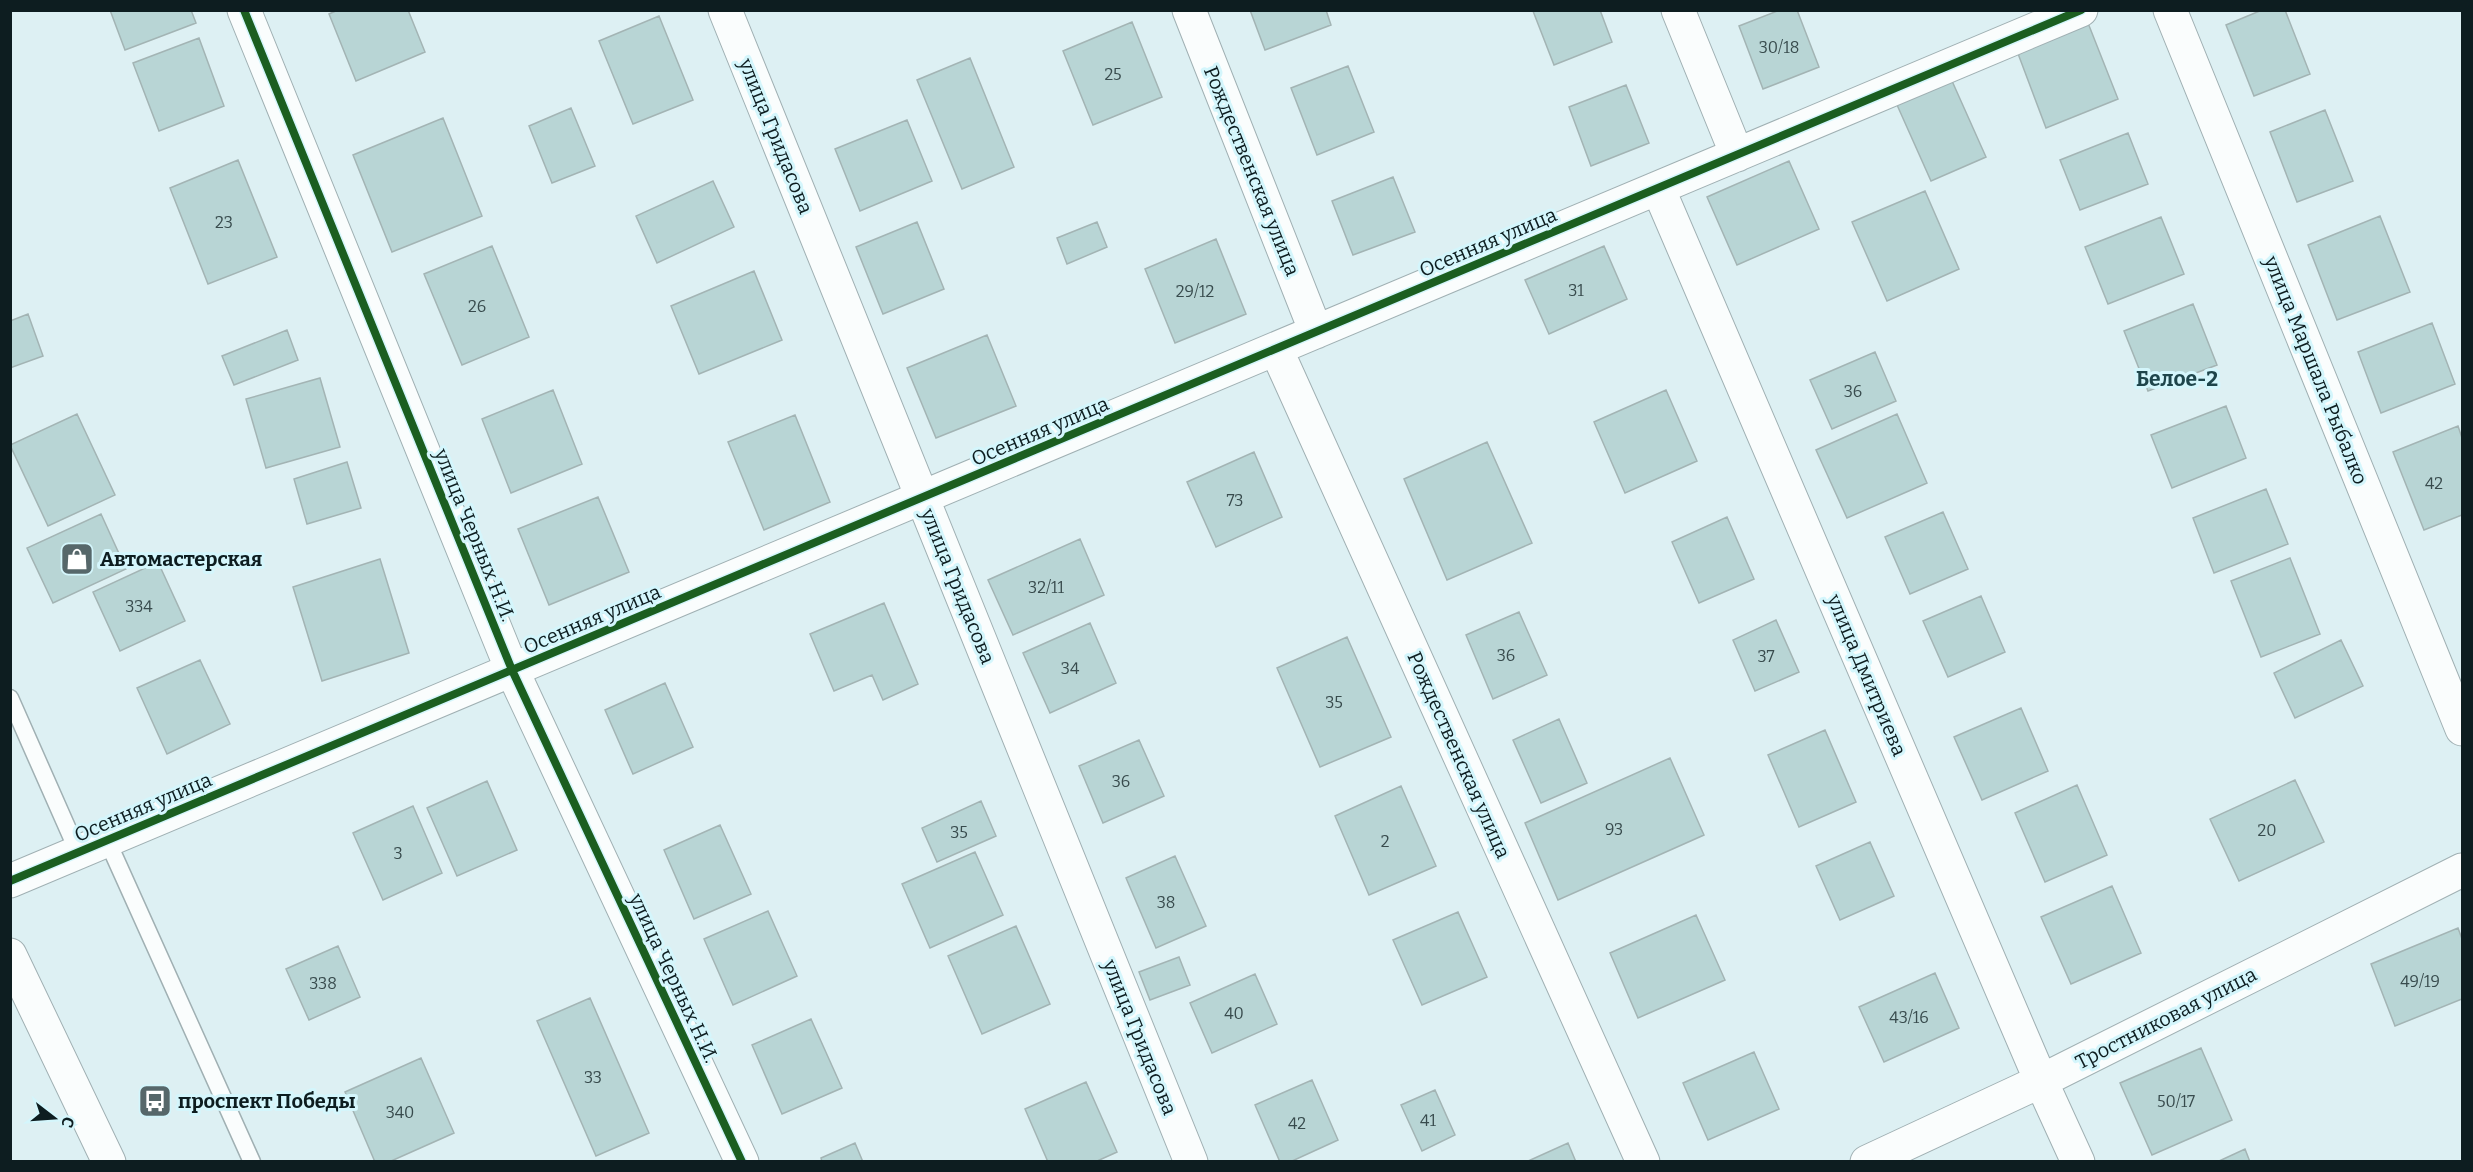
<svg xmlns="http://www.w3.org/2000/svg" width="2473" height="1172" viewBox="0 0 2473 1172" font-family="Bitter,serif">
  <rect width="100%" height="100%" fill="#ddf0f3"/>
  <path fill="#b8d5d5" stroke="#a3b4b4" stroke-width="1.5" d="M110,10H191L196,23L125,50Z
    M338,10H408L425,52L356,81L329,14Z
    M1250,10H1326L1331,25L1265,50Z
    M1600,10L1612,42L1554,65L1533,11Z
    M1780,10H1797L1819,67L1763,89L1739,26Z
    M2262,10H2285L2310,74L2254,96L2226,25Z
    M659,16L693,100L633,124L599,41Z
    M1132,22L1162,97L1093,125L1063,51Z
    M2088,23L2118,99L2046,128L2017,51Z
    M199,38L224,106L159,131L133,63Z
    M970,58L1014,167L962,189L917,80Z
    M1348,66L1374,132L1317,155L1291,88Z
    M1948,72L1986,157L1931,181L1893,96Z
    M1626,85L1649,143L1591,166L1569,107Z
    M571,108L595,166L552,183L529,126Z
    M2325,110L2353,181L2297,202L2270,132Z
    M443,118L482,216L392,252L353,155Z
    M907,120L932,181L860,211L835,149Z
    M2128,133L2148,184L2080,210L2060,160Z
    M238,160L277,257L208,284L170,188Z
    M1789,161L1819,229L1737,265L1707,197Z
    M1393,177L1415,232L1353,255L1332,201Z
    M713,181L734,227L657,263L636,216Z
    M1925,191L1959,269L1887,301L1852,222Z
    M2380,216L2410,292L2337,320L2308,245Z
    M2161,217L2184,274L2108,304L2085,247Z
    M917,222L944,289L883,314L856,247Z
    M1097,222L1107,247L1067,264L1057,238Z
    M1216,239L1246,314L1175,343L1145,269Z
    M492,246L529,337L462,365L424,274Z
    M1604,246L1627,299L1549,334L1525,280Z
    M754,271L782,340L699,374L671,306Z
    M2193,304L2217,365L2148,391L2124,331Z
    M28,314L43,356L10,368V321Z
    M2432,323L2455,384L2381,413L2358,352Z
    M287,330L298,360L234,385L222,356Z
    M987,335L1016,406L936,438L907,368Z
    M1875,352L1896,401L1832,429L1810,380Z
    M320,378L340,447L266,468L246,399Z
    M553,390L582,464L511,493L482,419Z
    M1666,390L1697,461L1625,493L1594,422Z
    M2226,406L2246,458L2172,488L2151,435Z
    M77,414L115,495L48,526L10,445Z
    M1897,414L1927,483L1847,518L1816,450Z
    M795,415L830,502L764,530L728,442Z
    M2458,426L2462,438V515L2424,530L2393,452Z
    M1487,442L1532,543L1447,580L1404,479Z
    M1254,452L1282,517L1216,547L1187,482Z
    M347,462L361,508L307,524L294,479Z
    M2266,489L2288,544L2214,573L2193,518Z
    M598,497L629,572L549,605L518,529Z
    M1943,512L1968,569L1910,594L1885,537Z
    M101,514L126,569L53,603L27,548Z
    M1727,517L1754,579L1699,603L1672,542Z
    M1080,539L1104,595L1013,635L988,580Z
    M2290,558L2320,634L2261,657L2231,581Z
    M380,559L409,653L322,681L293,587Z
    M158,562L185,621L120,651L93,592Z
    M1981,596L2005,652L1948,677L1923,621Z
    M884,603L918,684L883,700L872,675L834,691L810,634Z
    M1519,612L1547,675L1493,699L1466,635Z
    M1776,620L1799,672L1755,691L1733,640Z
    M1090,623L1116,683L1050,713L1023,653Z
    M1347,637L1391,737L1320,767L1277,668Z
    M2341,640L2363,686L2295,718L2274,673Z
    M200,660L230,724L167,754L137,688Z
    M665,683L693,747L633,774L605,710Z
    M2021,708L2048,771L1982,800L1954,737Z
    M1559,719L1587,783L1541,803L1513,740Z
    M1825,730L1856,802L1799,827L1768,755Z
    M1139,740L1164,796L1103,823L1079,766Z
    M1670,758L1704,835L1558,900L1525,823Z
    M2295,780L2324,842L2239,881L2210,819Z
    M487,781L517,850L457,876L427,808Z
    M2077,785L2107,855L2045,882L2015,813Z
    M1401,786L1436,866L1369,895L1335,816Z
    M981,801L996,836L937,862L922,828Z
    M413,806L442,873L383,900L353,833Z
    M720,825L751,894L694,919L664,850Z
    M1870,842L1894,896L1840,920L1816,866Z
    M975,852L1003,915L930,948L902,884Z
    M1175,856L1206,926L1156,948L1126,878Z
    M2112,886L2141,953L2071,984L2041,917Z
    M768,911L797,976L733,1005L704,939Z
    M1458,912L1487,977L1422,1005L1393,940Z
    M1696,915L1725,980L1638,1018L1610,953Z
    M1016,926L1050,1004L982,1034L948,956Z
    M2458,928L2462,939V999L2395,1026L2371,964Z
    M338,946L360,997L309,1020L286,969Z
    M1179,957L1190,985L1150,1000L1139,972Z
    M1935,973L1959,1028L1884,1062L1859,1007Z
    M1255,974L1277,1024L1212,1053L1190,1003Z
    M590,998L649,1133L596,1156L537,1021Z
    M811,1019L842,1088L782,1114L752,1045Z
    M2201,1048L2232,1120L2152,1155L2120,1083Z
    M1754,1052L1779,1109L1708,1140L1683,1083Z
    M421,1058L454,1133L389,1162H375L345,1092Z
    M1312,1080L1338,1140L1290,1162H1280L1255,1105Z
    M1086,1082L1117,1152L1095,1162H1048L1025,1109Z
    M1435,1090L1455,1135L1422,1151L1401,1105Z
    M855,1143L863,1162H822L821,1158Z
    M1568,1143L1576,1162H1526Z
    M2245,1149L2250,1162H2217Z"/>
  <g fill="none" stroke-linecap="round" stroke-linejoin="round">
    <defs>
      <path id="lane" d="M10,698L78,852
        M107,840L252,1162"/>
      <path id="street" d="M244,10L512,670L742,1162
        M725,10L1191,1162
        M1189,10L1316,332
        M1678,10L1737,155
        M2170,10L2462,729
        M1658,188L2041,1081L2078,1162
        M1276,349L1643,1162
        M10,881L2081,10
        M1867,1162L2041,1081L2462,870"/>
      <path id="primary" d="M10,955L109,1162"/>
    </defs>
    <use href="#lane" stroke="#a0b0b3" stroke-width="19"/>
    <use href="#street" stroke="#a0b0b3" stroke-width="35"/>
    <use href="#primary" stroke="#a0b0b3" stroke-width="35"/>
    <use href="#lane" stroke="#fafdfd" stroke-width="16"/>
    <use href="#street" stroke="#fafdfd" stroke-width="33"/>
    <use href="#primary" stroke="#fafdfd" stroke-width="33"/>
    <defs>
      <path id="cycleway" d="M244,10L512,670L742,1162
        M10,881L2081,10"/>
    </defs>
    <use href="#cycleway" stroke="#d4f6fc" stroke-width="11"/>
    <use href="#cycleway" stroke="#1b5e20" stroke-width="8"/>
  </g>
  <defs>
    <symbol id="shop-square" viewBox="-11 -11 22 22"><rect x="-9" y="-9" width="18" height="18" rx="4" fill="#56676a" stroke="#d4f6fc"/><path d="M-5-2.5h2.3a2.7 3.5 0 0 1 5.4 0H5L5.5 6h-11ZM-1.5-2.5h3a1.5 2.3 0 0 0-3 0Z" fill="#fff"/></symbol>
    <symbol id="bus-square" viewBox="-11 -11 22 22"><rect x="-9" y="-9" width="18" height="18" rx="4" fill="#56676a" stroke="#d4f6fc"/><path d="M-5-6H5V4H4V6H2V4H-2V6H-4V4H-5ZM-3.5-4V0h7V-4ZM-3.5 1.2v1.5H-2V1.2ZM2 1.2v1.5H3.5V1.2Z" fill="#fff"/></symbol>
  </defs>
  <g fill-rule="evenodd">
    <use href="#shop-square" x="58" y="540" width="38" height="38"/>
    <use href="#bus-square" x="136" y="1082" width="38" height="38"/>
  </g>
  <g text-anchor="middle" stroke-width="6" stroke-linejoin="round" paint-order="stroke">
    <g font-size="16" fill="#384b4d">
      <text x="1779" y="53">30/18</text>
      <text x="1113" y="80">25</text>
      <text x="224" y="228">23</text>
      <text x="1576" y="296">31</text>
      <text x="1195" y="297">29/12</text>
      <text x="477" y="312">26</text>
      <text x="1853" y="397">36</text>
      <text x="2434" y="489">42</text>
      <text x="1235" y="506">73</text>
      <text x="1046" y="593">32/11</text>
      <text x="139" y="612">334</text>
      <text x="1506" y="661">36</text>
      <text x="1766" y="662">37</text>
      <text x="1070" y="674">34</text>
      <text x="1334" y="708">35</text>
      <text x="1121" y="787">36</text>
      <text x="1614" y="835">93</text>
      <text x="2267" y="836">20</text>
      <text x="959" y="838">35</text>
      <text x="1385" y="847">2</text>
      <text x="398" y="859">3</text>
      <text x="1166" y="908">38</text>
      <text x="2420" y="987">49/19</text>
      <text x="323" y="989">338</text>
      <text x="1234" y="1019">40</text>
      <text x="1909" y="1023">43/16</text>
      <text x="593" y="1083">33</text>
      <text x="2176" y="1107">50/17</text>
      <text x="400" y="1118">340</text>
      <text x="1428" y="1126">41</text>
      <text x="1297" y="1129">42</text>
    </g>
    <g font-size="20" fill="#0d1d20" stroke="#d4f6fc">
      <text transform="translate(776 136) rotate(68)" y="7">улица Гридасова</text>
      <text transform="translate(1252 171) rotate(68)" y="7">Рождественская улица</text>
      <text transform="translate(1488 242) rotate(-23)" y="7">Осенняя улица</text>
      <text transform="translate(2316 370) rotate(68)" y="7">улица Маршала Рыбалко</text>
      <text transform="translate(1040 431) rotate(-23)" y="7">Осенняя улица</text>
      <text transform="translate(475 535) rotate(68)" y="7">улица Черных Н.И.</text>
      <text transform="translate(958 586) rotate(68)" y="7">улица Гридасова</text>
      <text transform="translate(592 619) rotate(-23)" y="7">Осенняя улица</text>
      <text transform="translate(1867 675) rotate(67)" y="7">улица Дмитриева</text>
      <text transform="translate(1459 755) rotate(66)" y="7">Рождественская улица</text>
      <text transform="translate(143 807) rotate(-23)" y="7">Осенняя улица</text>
      <text transform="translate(674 978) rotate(65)" y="7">улица Черных Н.И.</text>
      <text transform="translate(2166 1018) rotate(-27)" y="7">Тростниковая улица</text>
      <text transform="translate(1140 1037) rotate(68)" y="7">улица Гридасова</text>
    </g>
    <g font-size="20" font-weight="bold" fill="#0d1d20" stroke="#d4f6fc" text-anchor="start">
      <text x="100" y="566">Автомастерская</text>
      <text x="178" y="1108">проспект Победы</text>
    </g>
    <g font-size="21" font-weight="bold" fill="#1e454b" stroke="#d4f6fc">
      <text x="2177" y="386">Белое-2</text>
    </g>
  </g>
  <rect width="2473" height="1172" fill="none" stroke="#0d1d20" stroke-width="24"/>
  <g transform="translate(54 1118) rotate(107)" stroke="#d4f6fc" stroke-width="4.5" paint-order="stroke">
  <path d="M0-4.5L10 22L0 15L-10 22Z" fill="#0d1d20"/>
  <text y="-9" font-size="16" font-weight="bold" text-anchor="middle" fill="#0d1d20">С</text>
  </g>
</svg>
